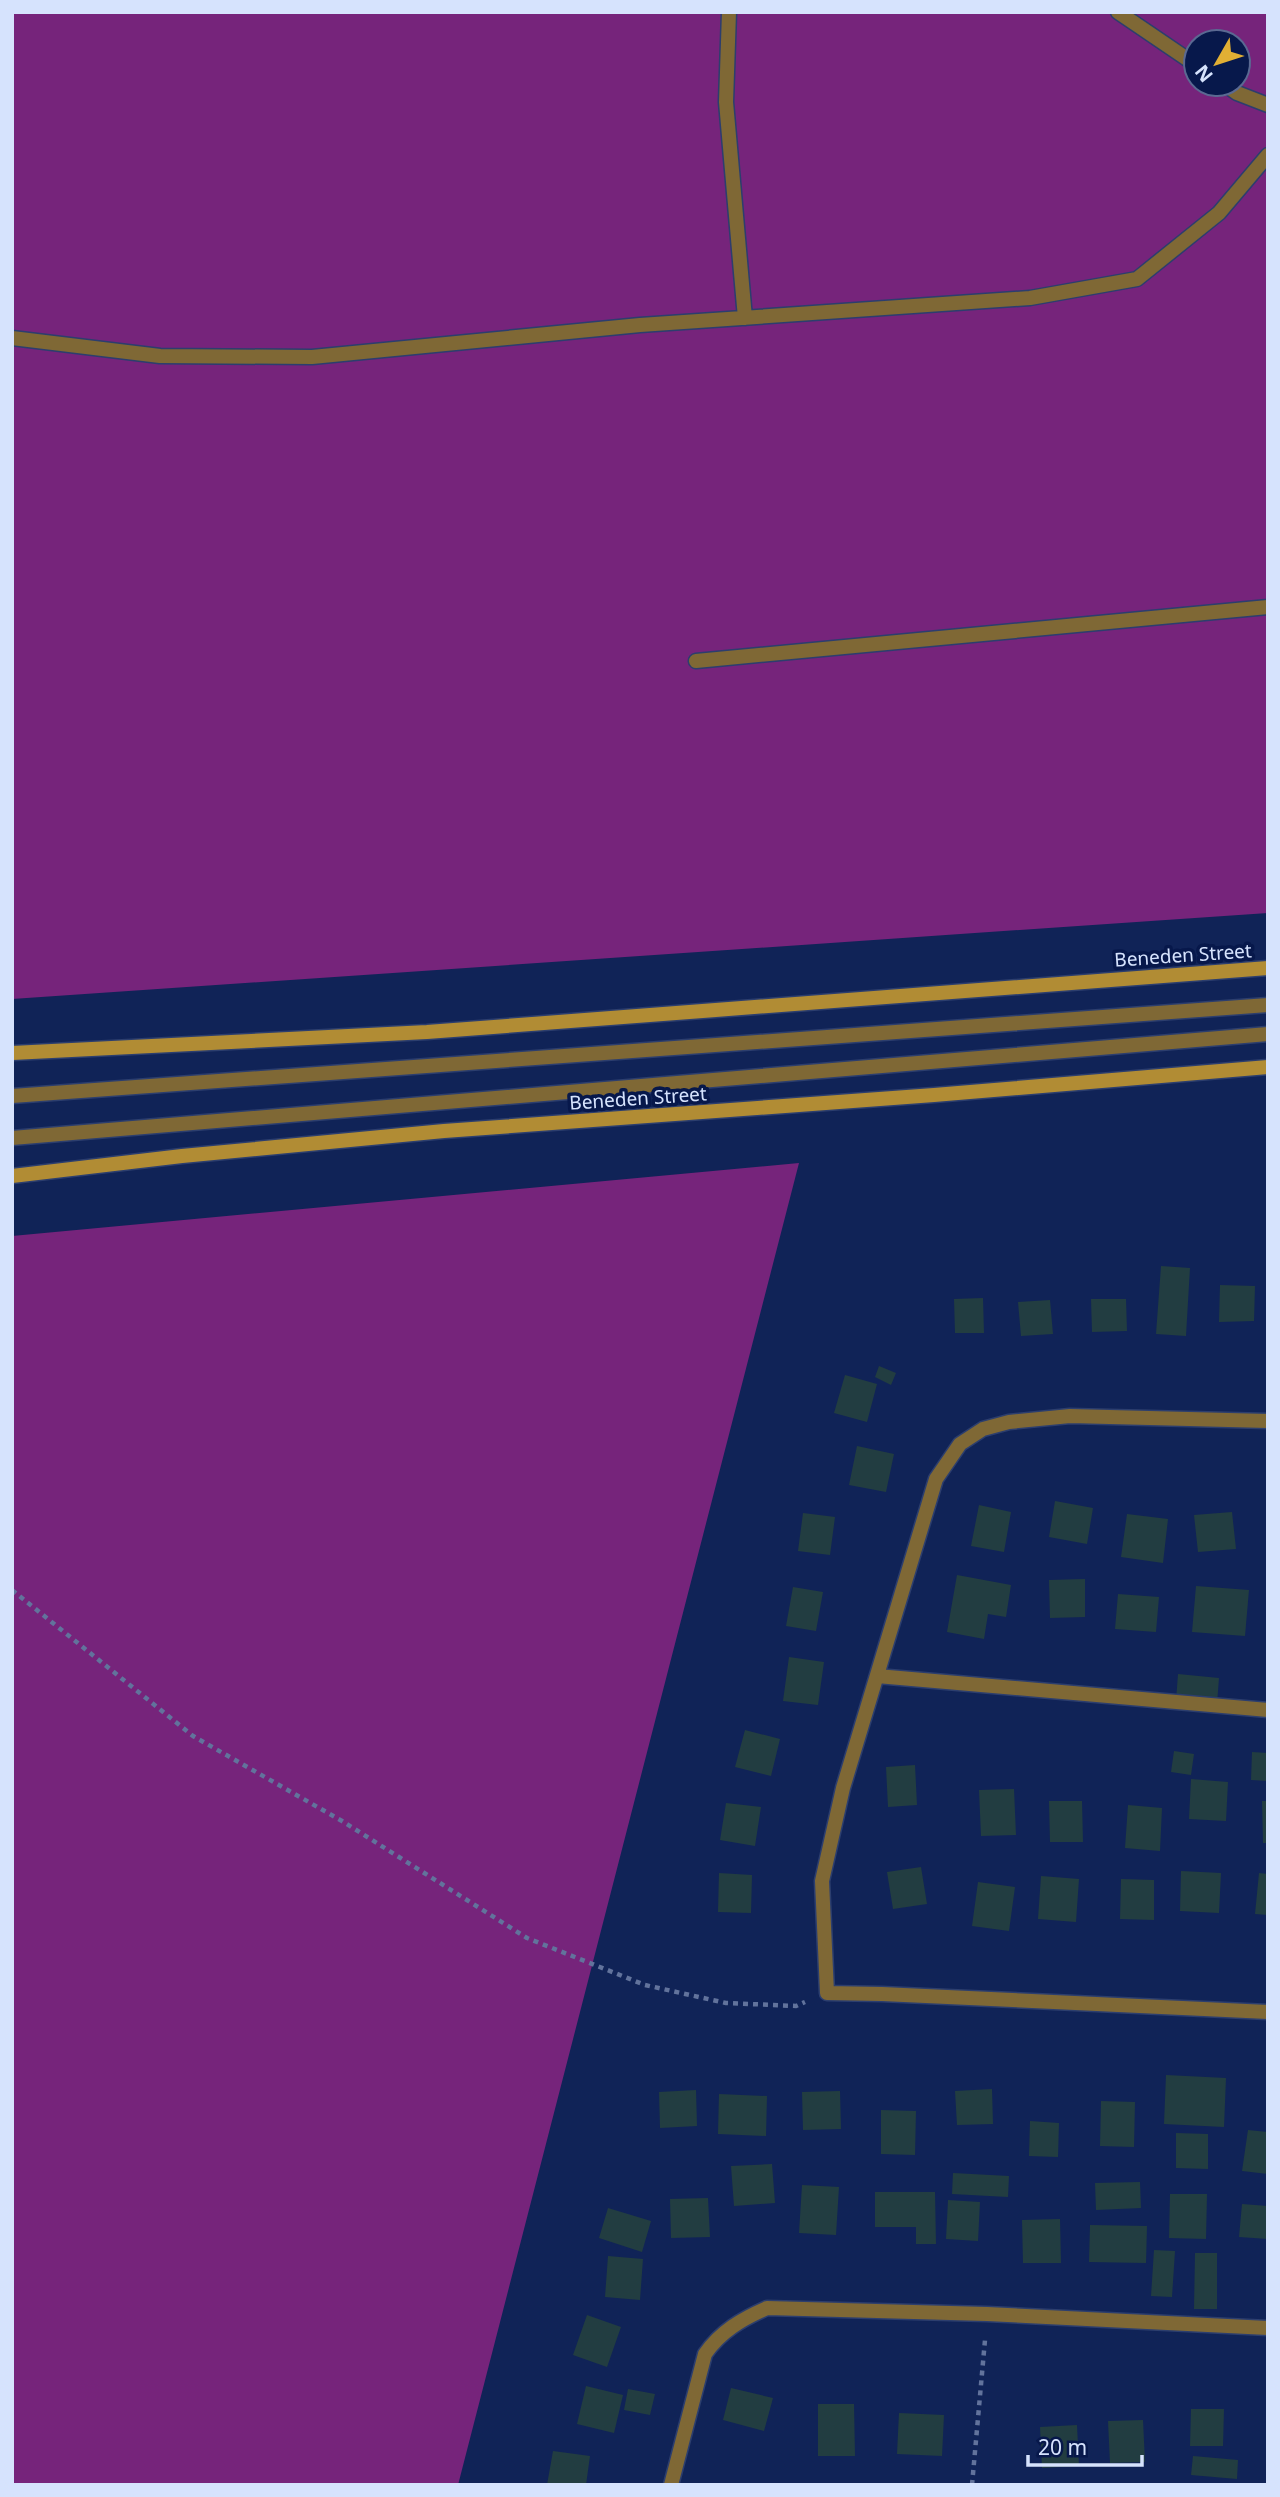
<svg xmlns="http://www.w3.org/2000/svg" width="1280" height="2497" viewBox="0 0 1280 2497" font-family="'Noto Sans',sans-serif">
  <rect width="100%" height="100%" fill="#102357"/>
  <path fill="#76247b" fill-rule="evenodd" d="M12,12H1268V913L12,999ZM1196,42H1238V84H1196Z
    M799,1163L458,2485H12V1236Z"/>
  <path fill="#223d41" d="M1161,1266L1190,1268L1186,1336L1156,1334Z
    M1220,1285L1255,1286L1254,1321L1219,1322Z
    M983,1298L984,1333H955L954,1299Z
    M1091,1299H1126L1127,1331L1092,1332Z
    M1050,1300L1053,1334L1021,1336L1018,1302Z
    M879,1366L896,1373L891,1385L875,1377Z
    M845,1375L877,1384L867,1422L834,1413Z
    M857,1446L894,1454L886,1492L849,1485Z
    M1055,1501L1093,1508L1087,1544L1049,1537Z
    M979,1505L1011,1512L1004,1552L971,1546Z
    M1232,1512L1236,1549L1198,1552L1194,1515Z
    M803,1513L835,1517L830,1555L798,1551Z
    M1127,1514L1168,1519L1163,1563L1121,1557Z
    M957,1575L1011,1585L1006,1617L988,1614L984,1639L947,1632Z
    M1085,1579V1617L1050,1618L1049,1580Z
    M1196,1586L1249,1590L1245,1636L1192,1632Z
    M793,1587L823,1592L816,1631L786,1626Z
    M1118,1594L1159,1597L1156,1632L1115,1629Z
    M789,1657L824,1662L818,1705L783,1701Z
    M1178,1674L1219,1678L1217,1704L1176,1701Z
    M745,1730L780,1739L771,1776L735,1767Z
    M1174,1751L1194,1754L1191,1775L1171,1772Z
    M1252,1752L1268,1753V1781L1251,1780Z
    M915,1765L917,1805L888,1807L886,1767Z
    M1191,1779L1228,1782L1226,1821L1189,1819Z
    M1014,1789L1016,1835L981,1836L979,1790Z
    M1049,1801H1082L1083,1842H1050Z
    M1262,1801H1268V1843H1263Z
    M726,1803L761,1807L755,1846L720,1840Z
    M1128,1805L1162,1808L1160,1851L1125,1848Z
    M921,1867L927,1904L893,1909L887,1872Z
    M1181,1871L1221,1873L1219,1913L1180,1911Z
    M719,1873L752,1875L751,1913L718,1912Z
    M1259,1873L1268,1874V1915L1255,1914Z
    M1041,1876L1079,1879L1076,1922L1038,1919Z
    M1121,1879L1154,1880V1920L1120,1919Z
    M978,1882L1015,1887L1009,1931L972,1926Z
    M1166,2075L1226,2078L1224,2127L1164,2124Z
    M992,2089L993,2124L957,2125L955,2091Z
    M696,2090L697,2126L660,2128L659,2092Z
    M840,2091L841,2129L803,2130L802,2092Z
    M719,2094L767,2096L766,2136L718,2134Z
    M1101,2101L1135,2102L1134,2147L1100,2146Z
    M881,2110L916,2111L915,2155L881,2154Z
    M1030,2121L1059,2123L1058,2157L1029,2156Z
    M1248,2130L1268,2132V2174L1242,2171Z
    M1176,2133L1208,2134V2169L1176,2168Z
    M772,2164L775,2203L734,2206L731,2166Z
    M953,2173L1009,2176L1008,2197L952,2194Z
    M1140,2182L1141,2208L1096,2210L1095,2183Z
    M802,2185L839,2187L836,2235L799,2233Z
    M875,2192H935L936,2244H916V2227H875Z
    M1170,2194H1207L1206,2239L1169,2238Z
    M708,2198L710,2237L671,2238L670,2199Z
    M948,2200L980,2202L978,2241L946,2239Z
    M1242,2204L1268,2206V2239L1239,2237Z
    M608,2208L651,2221L642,2252L599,2238Z
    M1060,2219L1061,2263H1023L1022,2220Z
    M1090,2225L1147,2226L1146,2263L1089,2262Z
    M1154,2250L1175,2251L1172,2297L1151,2296Z
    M1195,2253H1217V2309H1194Z
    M608,2256L643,2259L640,2300L605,2297Z
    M587,2315L621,2327L607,2367L573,2355Z
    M586,2386L623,2395L614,2433L577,2424Z
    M731,2388L773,2398L764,2431L723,2420Z
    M628,2389L655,2394L650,2415L624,2410Z
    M818,2404H854L855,2456H818Z
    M1191,2409H1224L1223,2446H1190Z
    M899,2413L944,2415L942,2456L897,2454Z
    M1143,2420L1145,2462L1110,2463L1108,2421Z
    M1077,2425L1079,2466L1042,2468L1040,2427Z
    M553,2451L590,2456L586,2485H547Z
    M1193,2456L1238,2460L1237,2479L1191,2475Z"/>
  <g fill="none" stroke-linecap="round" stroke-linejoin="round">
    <defs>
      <path id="lane" d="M12,1096L1268,1005
        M12,1138L1268,1034"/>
      <path id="street" d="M729,12L726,102L745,318
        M1118,12L1196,65
        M1224,84L1237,93L1268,105
        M12,338L160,356L312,357L640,325L1030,298L1137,279L1219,213L1268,155
        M696,661L1268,607
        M1268,1421L1070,1416L1009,1422L983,1429L960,1444L936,1479L843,1788L822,1881L827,1993L882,1994L1268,2012
        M877,1676L1268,1710
        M671,2485L705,2354C721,2331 742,2319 767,2308L987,2314L1268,2328"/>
      <path id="secondary" d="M12,1053L427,1032L1268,968
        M12,1176L182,1156L444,1131L934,1095L1268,1067"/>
    </defs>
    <use href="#lane" stroke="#2c3e6e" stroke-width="17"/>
    <use href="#street" stroke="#2c3e6e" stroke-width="17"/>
    <use href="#secondary" stroke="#2c3e6e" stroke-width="17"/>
    <path stroke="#62739c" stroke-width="4.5" stroke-dasharray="5 5" stroke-linecap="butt" d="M12,1590L193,1736L342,1821L527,1938L645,1985L726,2003L796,2006L805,2002
      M972,2485L985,2340"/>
    <use href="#lane" stroke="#7f6835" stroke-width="14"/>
    <use href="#street" stroke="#7f6835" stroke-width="14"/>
    <use href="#secondary" stroke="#b18c34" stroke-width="14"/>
  </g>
  <g text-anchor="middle" stroke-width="7" stroke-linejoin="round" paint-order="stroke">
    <g font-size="19" fill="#d6e3fd" stroke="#07184b">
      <text transform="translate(1183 955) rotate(-4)" y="7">Beneden Street</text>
      <text transform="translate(638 1098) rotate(-4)" y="7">Beneden Street</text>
    </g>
  </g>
  <rect width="1280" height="2497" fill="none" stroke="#d6e3fd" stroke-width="28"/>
  <g transform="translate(1217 63) rotate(231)"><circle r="33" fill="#07184b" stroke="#5a6992" stroke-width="2"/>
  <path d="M0-5L12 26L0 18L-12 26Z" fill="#e1af34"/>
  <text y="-10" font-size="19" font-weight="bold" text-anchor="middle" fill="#d6e3fd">N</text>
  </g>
  <path d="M1028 2455v10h114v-10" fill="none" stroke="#d6e3fd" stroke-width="3.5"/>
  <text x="1038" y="2455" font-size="21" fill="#d6e3fd" stroke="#07184b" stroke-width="5" paint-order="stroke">20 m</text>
</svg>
